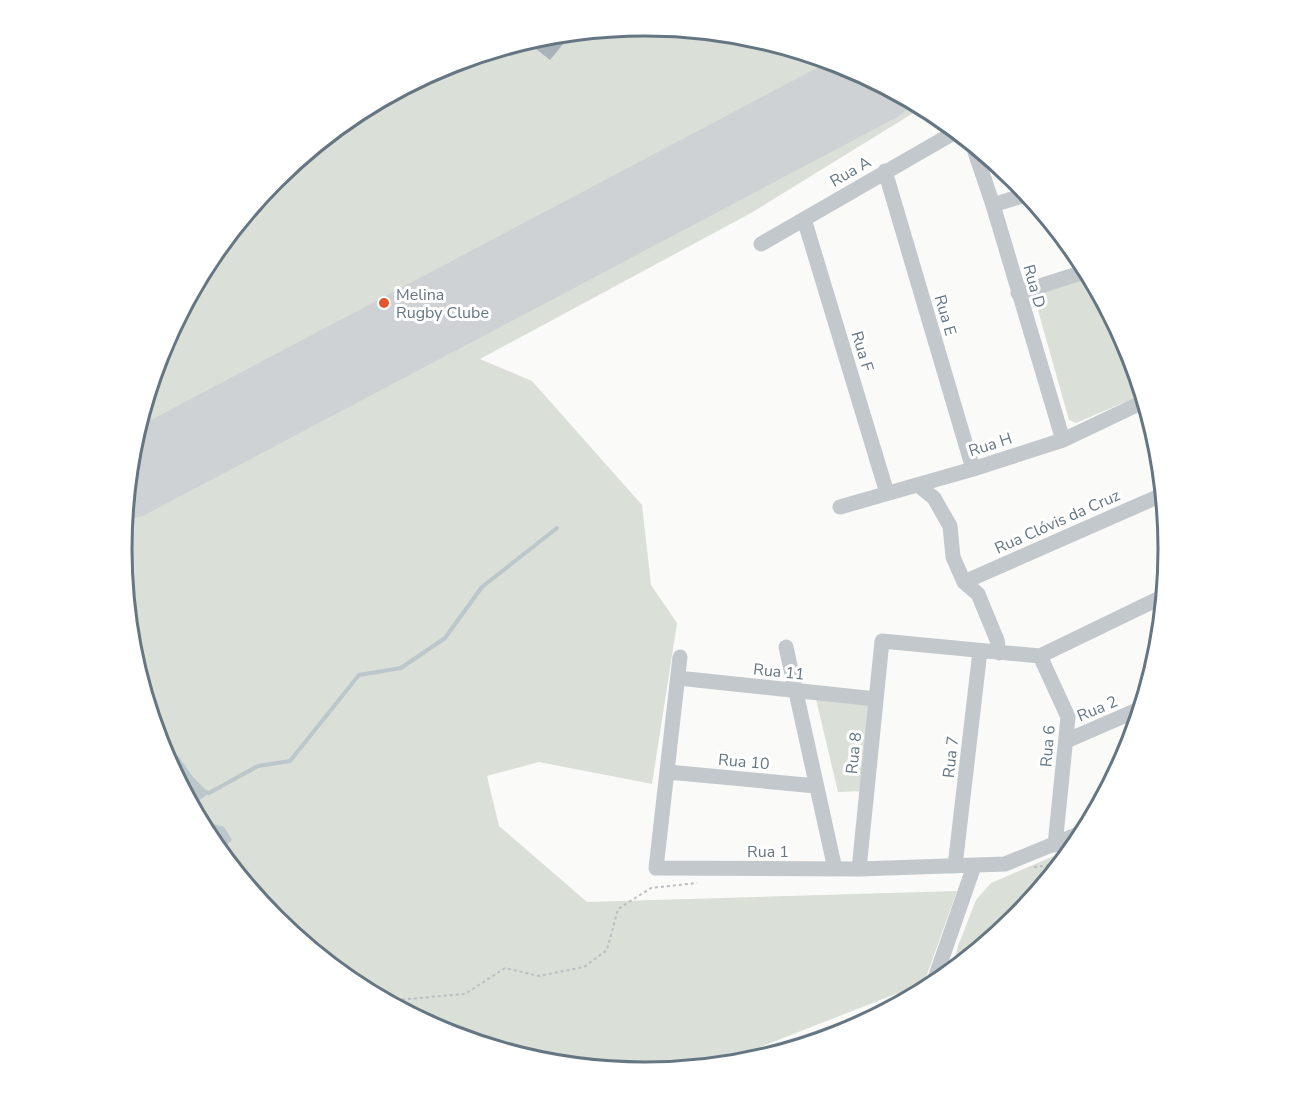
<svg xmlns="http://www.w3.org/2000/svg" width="1290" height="1099" viewBox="0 0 1290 1099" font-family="'Nunito Sans',sans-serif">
  <rect width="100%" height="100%" fill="#fafaf8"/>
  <path fill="#dadfd7" d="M645,26L748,36L846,66L923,107L751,213L480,359L532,381L642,505L651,585L677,623L652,784L539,762L487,776L499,826L587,902L957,891L924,983L706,1068L645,1073L542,1063L444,1033L354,985L274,920L209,840L161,750L131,651L121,549L131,447L161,349L210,258L275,179L354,114L445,65L543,36Z
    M1090,276L1121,333L1139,396L1076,423L1069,420L1034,296L1036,292Z
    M816,699L871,704L863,791L838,792Z
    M1077,846L1015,920L952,972L958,946L976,900L991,883Z"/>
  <path fill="#bbc7cb" d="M160,746L179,757L193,777L209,793L191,806Z
    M198,820L224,827L232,840L218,852L209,840Z"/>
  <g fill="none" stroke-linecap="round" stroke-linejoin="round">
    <path stroke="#bbc7cb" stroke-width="4" d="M206,792L209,793L258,766L290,761L359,675L401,668L445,638L482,587L557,528"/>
    <path stroke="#ced2d4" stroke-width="81" d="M128,478L877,82"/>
  </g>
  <path fill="#aab3b9" d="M564,33L559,40L564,43L550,60L526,41L543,36Z"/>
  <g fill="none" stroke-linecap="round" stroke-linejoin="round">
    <path stroke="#bbbfc2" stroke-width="2" stroke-dasharray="3 3" stroke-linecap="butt" d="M1034,867L1061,864
      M384,1001L465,994L505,968L539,976L584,967L607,950L618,909L651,888L697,883"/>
    <path stroke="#c3c8cc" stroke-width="15" d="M972,143L993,205L1063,440
      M885,171L973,469
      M993,205L1028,194
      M804,219L887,493
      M761,244L957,131
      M1018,293L1087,271
      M918,485L934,498L950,526L953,557L964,582L978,594L997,640L999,653
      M840,507L973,469L1063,440L1145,401
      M964,582L1164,494
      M786,647L835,869
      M1040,656L1068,717L1055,845
      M680,657L656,868L859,869L1005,864L1086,831
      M678,678L876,699
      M1066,741L1142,708
      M668,772L816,786
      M955,866L980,651
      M859,869L882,641L1040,656L1164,596
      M932,987L974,866"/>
  </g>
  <circle fill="#e4572e" stroke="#fff" stroke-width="2" cx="384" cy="303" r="6"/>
  <g text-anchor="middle" stroke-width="6" stroke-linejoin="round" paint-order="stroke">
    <g font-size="16" fill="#657683" stroke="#fff">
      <text transform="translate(850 171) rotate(-30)" y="6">Rua A</text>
      <text transform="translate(1035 286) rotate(74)" y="6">Rua D</text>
      <text transform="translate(946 315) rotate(74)" y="6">Rua E</text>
      <text transform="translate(863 351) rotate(73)" y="6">Rua F</text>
      <text transform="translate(990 444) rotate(-18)" y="6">Rua H</text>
      <text transform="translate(1057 521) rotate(-24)" y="6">Rua Clóvis da Cruz</text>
      <text transform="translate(779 671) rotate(6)" y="6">Rua 11</text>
      <text transform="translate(1097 708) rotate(-23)" y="6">Rua 2</text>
      <text transform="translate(1047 746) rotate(-85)" y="6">Rua 6</text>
      <text transform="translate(853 753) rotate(-84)" y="6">Rua 8</text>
      <text transform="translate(950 757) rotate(-84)" y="6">Rua 7</text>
      <text transform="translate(744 761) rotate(5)" y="6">Rua 10</text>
      <text x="768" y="857">Rua 1</text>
    </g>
    <g font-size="16" fill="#657683" stroke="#fff" text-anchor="start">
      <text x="396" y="300">Melina<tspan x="396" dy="18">Rugby Clube</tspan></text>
    </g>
  </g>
  <path d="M0 0H1290V1099H0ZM132 549a513 513 0 1 1 1026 0a513 513 0 1 1-1026 0Z" fill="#fff" fill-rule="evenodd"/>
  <path fill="none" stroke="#657683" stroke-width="3" d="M132 549a513 513 0 1 1 1026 0a513 513 0 1 1-1026 0Z"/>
</svg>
